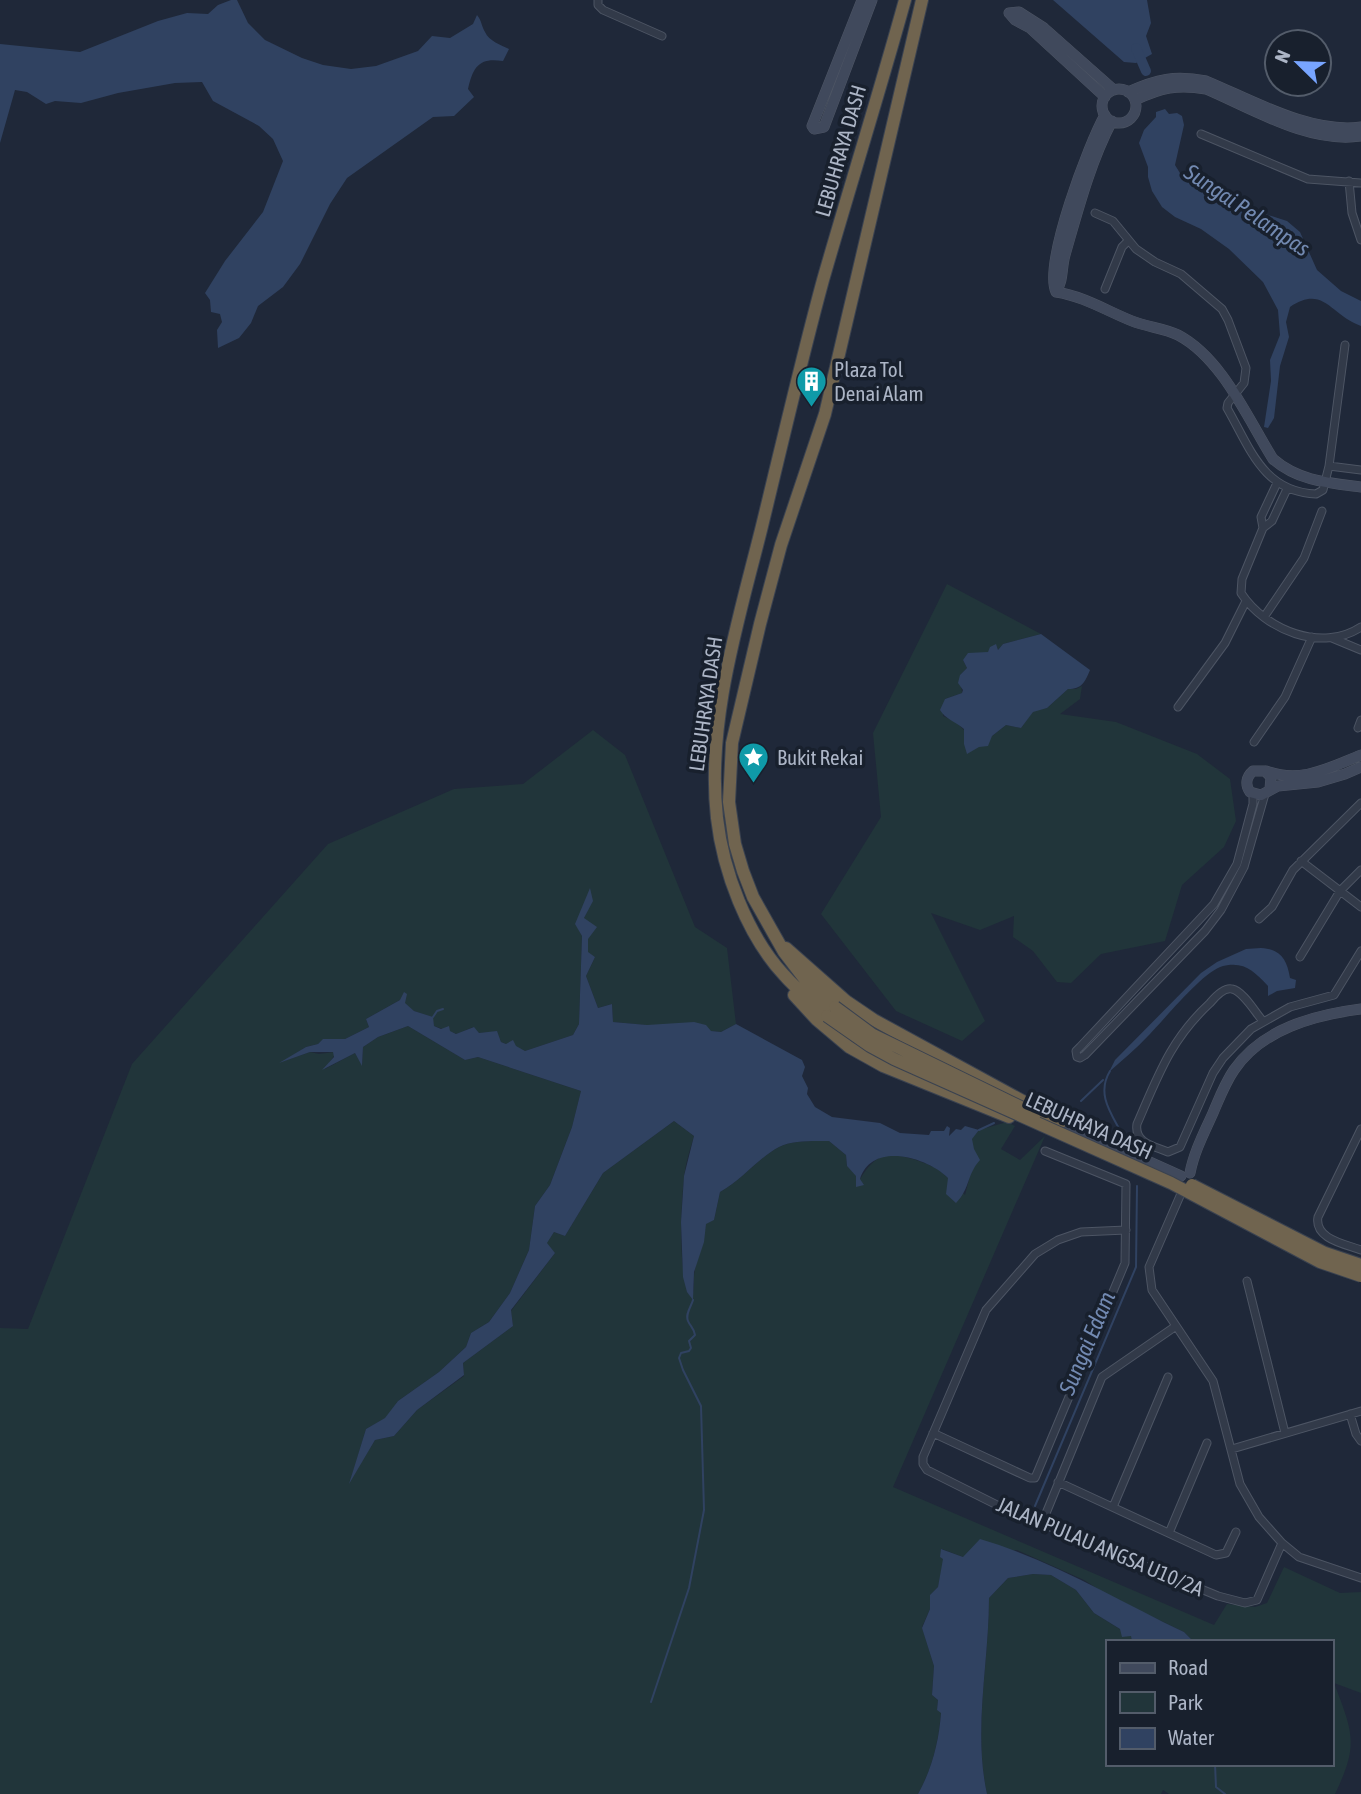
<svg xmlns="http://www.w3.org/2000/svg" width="1361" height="1794" viewBox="0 0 1361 1794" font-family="'Asap Condensed',sans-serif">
  <rect width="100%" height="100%" fill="#1f2839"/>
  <path fill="#21353a" d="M947,584L1041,634L1003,644L998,650L996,645L988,652L963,660L967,668L960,675L962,693L945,699L943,716L956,722L964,730V744L992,736L1006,725L1021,728L1033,711L1047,708L1068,689H1076L1082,686L1080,699L1060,714L1116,722L1197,754L1230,779L1236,821L1224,847L1182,885L1165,941L1101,954L1071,983L1057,982L1033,951L1013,937L1014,916L980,930L931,913L985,1021L962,1041L896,1011L821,914L881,817L873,733Z
    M593,730L625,755L695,927L727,948L736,1024L721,1032L613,1022L612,1004L598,1008L586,976L595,957L588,953V939L584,918L592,901L576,924L582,936L579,1024L573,1035L525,1051L501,1042L497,1032L479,1033L473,1027L457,1034L434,1026L432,1017L414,1011L400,1000L366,1019L369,1027L345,1039H324L318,1044L306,1047L284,1061L310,1052L319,1054L334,1052V1056L325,1069L355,1053L362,1065L363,1047L378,1037L408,1026L465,1060L478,1057L581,1091L572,1127L550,1185L535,1206L529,1250L510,1293L489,1322L471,1333L466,1347L439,1372L398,1401L386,1418L366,1429L351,1479L375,1440L394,1436L417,1410L464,1376L463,1363L513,1326L511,1311L555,1253L546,1244L554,1232L565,1236L603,1173L674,1121L694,1136C690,1150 685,1164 684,1179C681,1202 677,1282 692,1297C695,1287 693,1278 695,1269C698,1253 704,1239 706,1223L714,1220L720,1192C742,1180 757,1159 779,1147C792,1140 814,1141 829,1141L846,1155L847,1166L857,1176L856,1186C863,1174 871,1159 887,1155C899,1153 931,1164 940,1171C949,1178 957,1187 965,1195L972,1168V1138L979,1130L1007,1122L1015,1126L1001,1149L1020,1160L1045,1136L893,1487L1214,1625L1227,1604L1255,1607L1267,1603L1284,1567L1340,1593L1361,1592V1693L1334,1683C1353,1733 1359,1744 1335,1794H1169L1163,1790L1161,1794H987C973,1730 989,1663 989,1598L1008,1578L1033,1574L1051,1575L1076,1590L1094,1613L1131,1636L1132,1642H1107V1764H1331V1642H1194L1184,1632L1107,1595L1084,1580L1017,1550L963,1557L942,1549L944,1558L938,1587L930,1595V1609L922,1627L934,1666L932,1695L938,1700L937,1710L941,1712C939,1741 932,1769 918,1794H0V1328L28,1329L132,1064L328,844L454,789L523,784Z"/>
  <path fill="#304261" d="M231,0H237L248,23L265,40L302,58L323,65L351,69L376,66L418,51L432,36L450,38L473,24L477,15C482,21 481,25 485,32C489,41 501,45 509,49L503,61C479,57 473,67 468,89L474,97L454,116L433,117L347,178L330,204L300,264L283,287L258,306L251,323L239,338L218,348L217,330L222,322L220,314L211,312L210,300L205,293L225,261L263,212L283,161L273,139L259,126L213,101L202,82L175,83L118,93L81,103L55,101L46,104L27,92L15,90L0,143V44L80,52L158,21L187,13L208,14L218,5Z
    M1053,0H1147L1151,23L1146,36L1152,54L1136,63L1124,62Z
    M1165,109L1169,114L1177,113L1182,116L1184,125L1175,165L1183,178L1262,213L1287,221L1300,232L1317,270L1341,291L1361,301V326C1331,316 1324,284 1290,307L1286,322L1289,337L1280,366L1274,418L1268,428L1264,427L1271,381L1270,360L1280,335L1278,310L1263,282L1229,249L1201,229L1175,217L1162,207L1152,191L1148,177V167L1139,143L1144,130L1156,117V112Z
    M1041,634L1090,670C1085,682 1082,689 1068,689L1047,708L1033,712L1021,728L1006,725L992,736L988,746L979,747L967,754L964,744V729C956,722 945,719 940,710L945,699L962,693L963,690L958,683L960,675L967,668L963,660L968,653L988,652L990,647L996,644L998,650L1003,644Z
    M590,888L593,901L584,918L597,927L588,939V952L595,957L586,976L598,1008L612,1004L613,1022L647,1025L694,1022L706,1025L711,1031L721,1032L736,1024L802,1060L805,1067L802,1076L808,1088L807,1094L815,1107L832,1117L880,1123L900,1133L929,1135L931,1131H944L947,1126L950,1128L949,1136L956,1129L961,1130L965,1126L979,1130L972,1139L974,1149L980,1160C967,1174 970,1189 956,1203L946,1194L948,1178C927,1157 872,1141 860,1179L864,1185L856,1187V1176L847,1166L846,1155L829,1141C814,1141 792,1140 779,1147C757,1159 742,1180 720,1192L714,1220L706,1224L704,1242L694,1272L693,1300L687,1292L683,1277L681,1222L684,1176L694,1136L674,1121L603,1173L565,1236L554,1232L547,1243L555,1253L511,1310L513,1326L463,1363L464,1375L417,1410L394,1436L375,1440L349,1484L366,1429L385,1418L398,1401L439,1372L466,1347L471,1333L489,1322L510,1293L529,1250L535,1206L550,1185L572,1127L581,1091L478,1057L465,1060L408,1026L378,1037L363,1047L362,1066L355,1053L322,1070L334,1057L333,1052H310L279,1063L306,1047L318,1044L323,1039H345L369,1027L366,1019L400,1000L404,992L407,994L405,1003L414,1011L433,1017L434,1026L441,1029L449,1026L450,1031L456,1034L474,1027L479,1033L497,1031L501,1042L506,1044L513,1040L516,1046L525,1051L573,1035L579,1024L582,936L575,924Z
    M1261,948C1281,949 1287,960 1290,978L1296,980L1295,988L1277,991L1268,996V986C1254,971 1244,961 1223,966C1203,971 1164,1020 1148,1036C1136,1049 1122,1060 1109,1072L1115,1060L1201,973L1217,962L1246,949Z
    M980,1539C1052,1560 1117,1600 1184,1632L1194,1642H1132L1131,1636L1122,1637L1120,1629L1094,1613L1076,1590L1051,1575L1033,1574L1008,1578L989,1598C989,1663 973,1730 987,1794H918C932,1769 939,1741 941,1713L937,1710L938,1700L932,1695L934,1666L922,1628L930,1609V1595L938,1587L943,1559L940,1557L941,1549L963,1557Z"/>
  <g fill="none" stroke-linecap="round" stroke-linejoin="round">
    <path stroke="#304261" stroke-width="2" d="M433,1017L437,1011L443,1009
      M1110,1071C1096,1094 1111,1113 1122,1134
      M1081,1101L1103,1080
      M1057,1113L1069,1108
      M979,1130L994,1123
      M1035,1506L1136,1267L1137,1186
      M651,1702L689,1588L704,1510L701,1406L683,1370L679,1358L681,1353L689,1351L691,1348L689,1341L695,1335C694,1328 690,1326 688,1321C685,1314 691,1307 693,1300
      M1215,1764L1216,1787L1225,1794"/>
    <path stroke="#304261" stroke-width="10" d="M1136,48L1146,71"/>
    <defs>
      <path id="street" d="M598,0V5L603,10L662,36
        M1201,134L1308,179L1361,183
        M1349,181L1352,213L1361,240
        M1095,213L1113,221L1136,249L1155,262L1181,274L1222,309L1228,320L1246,368L1244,383L1228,403L1227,408C1250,448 1263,492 1316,494L1323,490L1329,466L1345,345
        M1105,289L1122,247L1128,241
        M1329,466L1361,470
        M1287,489L1272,521L1263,528L1242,579L1241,593C1265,630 1322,653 1361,627
        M1263,528L1261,517L1277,483
        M1264,617L1304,558L1322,511
        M1332,638L1361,650
        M1178,707L1225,643L1246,601
        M1358,728L1361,720
        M1254,742L1285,697L1312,637
        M1253,794V804L1237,864L1214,904L1080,1047L1076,1051L1077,1057L1080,1058L1085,1055L1205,931L1221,910L1244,867L1265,794
        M1301,861L1361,907
        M1259,919L1272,907L1293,870L1361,803
        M1300,957L1340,891L1361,870
        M1262,1020C1255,1012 1243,991 1232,989C1224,987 1215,997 1210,1003C1170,1040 1158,1076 1137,1124C1134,1143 1154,1146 1168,1152L1180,1147L1213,1073L1223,1058L1251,1029L1290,1007L1334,995L1361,951
        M1361,1129L1318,1217C1314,1239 1345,1244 1361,1250
        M1183,1189L1149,1267L1152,1290L1213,1381L1240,1484L1259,1517L1282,1543L1299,1557L1361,1578
        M1126,1230L1081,1232L1058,1240L1035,1254L986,1310L923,1457V1464L927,1470L999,1506L1218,1596L1245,1603L1257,1600L1282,1543
        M1247,1281L1285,1433
        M1350,1414L1356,1434L1361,1441
        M933,1433L1030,1478H1035L1125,1263L1126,1184L1045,1151
        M1232,1449L1361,1411
        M1058,1482L1216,1555L1226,1553L1236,1532
        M1113,1507L1168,1377
        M1042,1523L1102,1377L1176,1326
        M1169,1533L1207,1443"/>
      <path id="secondary" d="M862,0L812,126L814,129L824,127L872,0
        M1009,13L1019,12L1044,28L1114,90
        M1009,13L1015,20L1030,28L1105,97
        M1102 106a17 17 0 1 1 34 0a17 17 0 1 1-34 0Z
        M1128,92C1157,79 1175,75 1206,81C1252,100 1310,134 1361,127
        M1135,100C1161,88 1177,84 1206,89C1253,109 1309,144 1361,136
        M1056,292C1083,296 1107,311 1132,321C1147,327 1164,328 1178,335C1222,358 1248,419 1273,459C1298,481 1329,483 1361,487
        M1056,292C1043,264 1089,143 1105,115
        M1056,292C1064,279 1061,269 1065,255C1078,210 1090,163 1112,121
        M1266,771C1301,784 1328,768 1361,755
        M1270,789L1271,777L1265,771H1253C1246,777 1245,785 1250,792L1261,795L1278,786L1318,782L1345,774L1361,767
        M1061,1122L1181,1176
        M1190,1173C1194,1152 1204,1133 1213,1113C1219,1099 1225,1083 1234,1070C1262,1029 1314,1015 1361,1009"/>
      <path id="highway" d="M786,948L846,1001L874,1020L1061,1122
        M794,995L817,1020L849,1047L883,1066L1009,1117
        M835,1007L807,982L784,952L753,897L743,871L735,844L729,802L732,743L760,624L781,545L825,414L922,0
        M827,1016C813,1002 797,990 784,975C747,935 723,871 717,818C706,722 739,619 762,526C782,444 801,361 823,280C850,186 879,94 905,0"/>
    </defs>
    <use href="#street" stroke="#4d5564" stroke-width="9"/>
    <use href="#secondary" stroke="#4d5564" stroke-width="11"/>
    <use href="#highway" stroke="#3a4250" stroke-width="14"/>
    <use href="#street" stroke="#323a49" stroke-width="7"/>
    <use href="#secondary" stroke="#40495c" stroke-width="10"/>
    <use href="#highway" stroke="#70644f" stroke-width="12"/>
    <defs>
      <path id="highway-bridge" d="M835,1007L873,1035L1035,1114
        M827,1016L870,1046L894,1059L1171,1183L1320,1262L1361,1276
        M1192,1185L1325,1253L1361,1265"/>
    </defs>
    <use href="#highway-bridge" stroke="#3a4250" stroke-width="14" stroke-linecap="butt"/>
    <use href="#highway-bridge" stroke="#70644f" stroke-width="12"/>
  </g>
  <defs>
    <symbol id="building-pin" viewBox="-11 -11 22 30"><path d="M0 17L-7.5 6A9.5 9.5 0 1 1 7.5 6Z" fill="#0f9aa8" stroke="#18202d"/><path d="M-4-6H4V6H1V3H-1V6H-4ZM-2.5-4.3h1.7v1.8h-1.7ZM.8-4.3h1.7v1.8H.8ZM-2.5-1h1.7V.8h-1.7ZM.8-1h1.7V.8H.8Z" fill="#fff"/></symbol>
    <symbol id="sight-pin" viewBox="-11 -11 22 30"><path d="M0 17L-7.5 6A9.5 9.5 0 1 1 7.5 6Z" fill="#0f9aa8" stroke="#18202d"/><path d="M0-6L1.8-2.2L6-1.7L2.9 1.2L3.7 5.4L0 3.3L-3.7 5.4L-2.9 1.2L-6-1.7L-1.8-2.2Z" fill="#fff"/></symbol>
  </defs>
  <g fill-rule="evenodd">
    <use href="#building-pin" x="794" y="364" width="35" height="47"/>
    <use href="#sight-pin" x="736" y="740" width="35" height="47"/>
  </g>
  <g text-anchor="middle" stroke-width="7" stroke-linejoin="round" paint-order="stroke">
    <g font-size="21" fill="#acb5c6" stroke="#18202d">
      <text transform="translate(841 151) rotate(-74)" y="7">LEBUHRAYA DASH</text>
      <text transform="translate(706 704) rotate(-82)" y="7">LEBUHRAYA DASH</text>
      <text transform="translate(1089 1126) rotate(24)" y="7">LEBUHRAYA DASH</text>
      <text transform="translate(1100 1547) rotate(23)" y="7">JALAN PULAU ANGSA U10/2A</text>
    </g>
    <g font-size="21" fill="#acb5c6" stroke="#18202d" text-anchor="start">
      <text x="834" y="377">Plaza Tol<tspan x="834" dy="24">Denai Alam</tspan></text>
      <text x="777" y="765">Bukit Rekai</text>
    </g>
    <g font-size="23" font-style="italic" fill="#7289b1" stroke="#18202d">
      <text transform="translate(1247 210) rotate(34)" y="8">Sungai Pelampas</text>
      <text transform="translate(1087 1343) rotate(-67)" y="8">Sungai Edam</text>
    </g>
  </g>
  <rect x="1106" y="1640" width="228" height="126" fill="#18202d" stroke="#535c6a" stroke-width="2"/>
  <rect x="1120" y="1663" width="35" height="10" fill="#40495c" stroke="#535c6a" stroke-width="2"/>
  <text x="1168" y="1675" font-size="21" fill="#acb5c6">Road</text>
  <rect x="1120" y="1692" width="35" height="21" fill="#21353a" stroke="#535c6a" stroke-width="2"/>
  <text x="1168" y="1710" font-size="21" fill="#acb5c6">Park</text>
  <rect x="1120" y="1728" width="35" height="21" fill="#304261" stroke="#535c6a" stroke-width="2"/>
  <text x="1168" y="1745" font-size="21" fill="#acb5c6">Water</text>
  <g transform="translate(1298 63) rotate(293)"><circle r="33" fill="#18202d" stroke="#535c6a" stroke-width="2"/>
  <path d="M0-5L12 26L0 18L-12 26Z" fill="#78a5ff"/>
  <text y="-10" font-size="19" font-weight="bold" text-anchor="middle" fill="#acb5c6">N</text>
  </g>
</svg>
